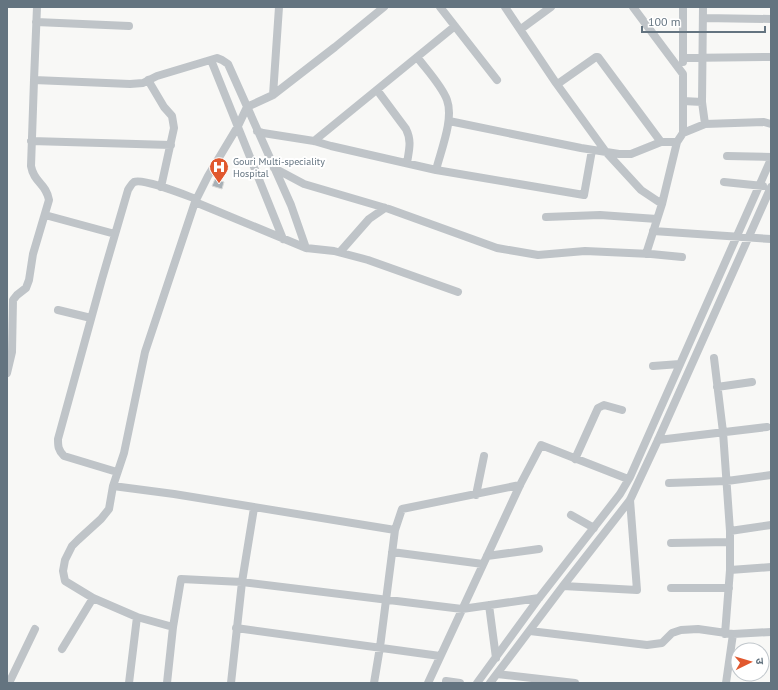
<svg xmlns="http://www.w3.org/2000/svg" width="778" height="690" viewBox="0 0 778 690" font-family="'PT Sans','Noto Sans Devanagari',sans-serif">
  <rect width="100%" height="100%" fill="#f8f8f6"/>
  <path fill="#a8b1b7" stroke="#dadad8" d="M215,179L224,182L222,189L212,186Z"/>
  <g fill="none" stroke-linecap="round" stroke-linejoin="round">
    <path stroke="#bfc4c8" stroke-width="8" d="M37,7L34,80L130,84L143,83L157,76L217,58L222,60L228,64L291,205L306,248L334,251L368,260L458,292
      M440,7L497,80
      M505,7L556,83H559L596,57H598L661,142H677
      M633,7L683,74V101L702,102
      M703,7L702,102L705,124
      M703,18L771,19
      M36,22L129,26
      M521,29L551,7
      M417,57C426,69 442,86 447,100C454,119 441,150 436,170
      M683,58L771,57
      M211,60L283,239
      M683,62V7
      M148,80L164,107L172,116L174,128L161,187
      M556,83L606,152L641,190L662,204
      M377,90L406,129C412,141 409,150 407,163
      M273,95L279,7
      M683,101V133L705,124L764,122L771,124
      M449,121L581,148L619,154H631L661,142
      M257,131L263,133L314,141L331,146L436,170L584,195L592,150
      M31,141L171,145
      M314,141L455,26
      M727,156L771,157
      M274,168L304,184L389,209L497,248L538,255L585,251L651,254L682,257
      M724,182L763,186
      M195,202L306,248
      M45,215L115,234
      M546,217L600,215L657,219
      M653,231L771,239
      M340,252L369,219L385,208
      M646,254L662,204L677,142L683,133
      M58,310L91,318
      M714,358L723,432L730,531V570L725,634
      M653,366L680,364
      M7,373L12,352L13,300L17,295L26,288L29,280L33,254L49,200C46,183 34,183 31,166L34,80
      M717,387L752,382
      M658,440L767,427
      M575,459L598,408L604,405L622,410
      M117,472L64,456C58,450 58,446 58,439L102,279L128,190C130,187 131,184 134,182C143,178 185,195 196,199
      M669,483L727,481L771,475
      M113,486L174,494L395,530
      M476,495L484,456
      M571,515L594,528
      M730,531L771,525
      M671,543L730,542
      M392,552L483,564
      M487,556L539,549
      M730,570L771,567
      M563,586L637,590L630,500
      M671,588H729
      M489,605L496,658
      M137,617L173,627
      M236,628L440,656
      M530,631L647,645L662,643L672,633L681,630L698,629L733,634L771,632
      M62,649L93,598
      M497,674L575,683
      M446,681L460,683
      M9,683L35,629
      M129,683L137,617L93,598L65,581L63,571L65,560L72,546L78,540L101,519L109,509L113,486L124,453L145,352L195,202L208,176L238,126L247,107L273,95L335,47L384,7
      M167,683L173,627L181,579L242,582L462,609L539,598
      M231,683L242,582L254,508
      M374,683L380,647L395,530L402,509L520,485
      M428,683L520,485L541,445L628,479
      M477,683L539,598L620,494L630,477L771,159
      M490,683L563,586L630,500L658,440L771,187
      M726,683L733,634"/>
  </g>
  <defs>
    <symbol id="hospital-pin" viewBox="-11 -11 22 30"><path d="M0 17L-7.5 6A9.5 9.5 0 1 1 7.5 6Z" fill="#e1582e" stroke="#fff"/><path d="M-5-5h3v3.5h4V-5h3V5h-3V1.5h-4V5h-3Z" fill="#fff"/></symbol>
  </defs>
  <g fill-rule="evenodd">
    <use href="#hospital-pin" x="208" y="156" width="22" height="30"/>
  </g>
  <g text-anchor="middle" stroke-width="4" stroke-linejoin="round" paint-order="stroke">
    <g font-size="10" fill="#647480" stroke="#fff" text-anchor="start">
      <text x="233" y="165">Gouri Multi-speciality<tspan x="233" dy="12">Hospital</tspan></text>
    </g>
  </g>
  <rect width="778" height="690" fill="none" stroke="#647480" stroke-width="16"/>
  <g transform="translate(750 662) rotate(85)"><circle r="19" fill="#ffffff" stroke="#c1c7cc"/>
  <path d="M0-3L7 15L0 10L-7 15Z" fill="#e1582e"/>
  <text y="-6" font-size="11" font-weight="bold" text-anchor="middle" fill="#647480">उ</text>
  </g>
  <path d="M642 26v6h123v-6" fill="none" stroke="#647480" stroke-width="2"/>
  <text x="648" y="26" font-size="12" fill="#647480" stroke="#ffffff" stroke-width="3" paint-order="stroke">100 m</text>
</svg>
